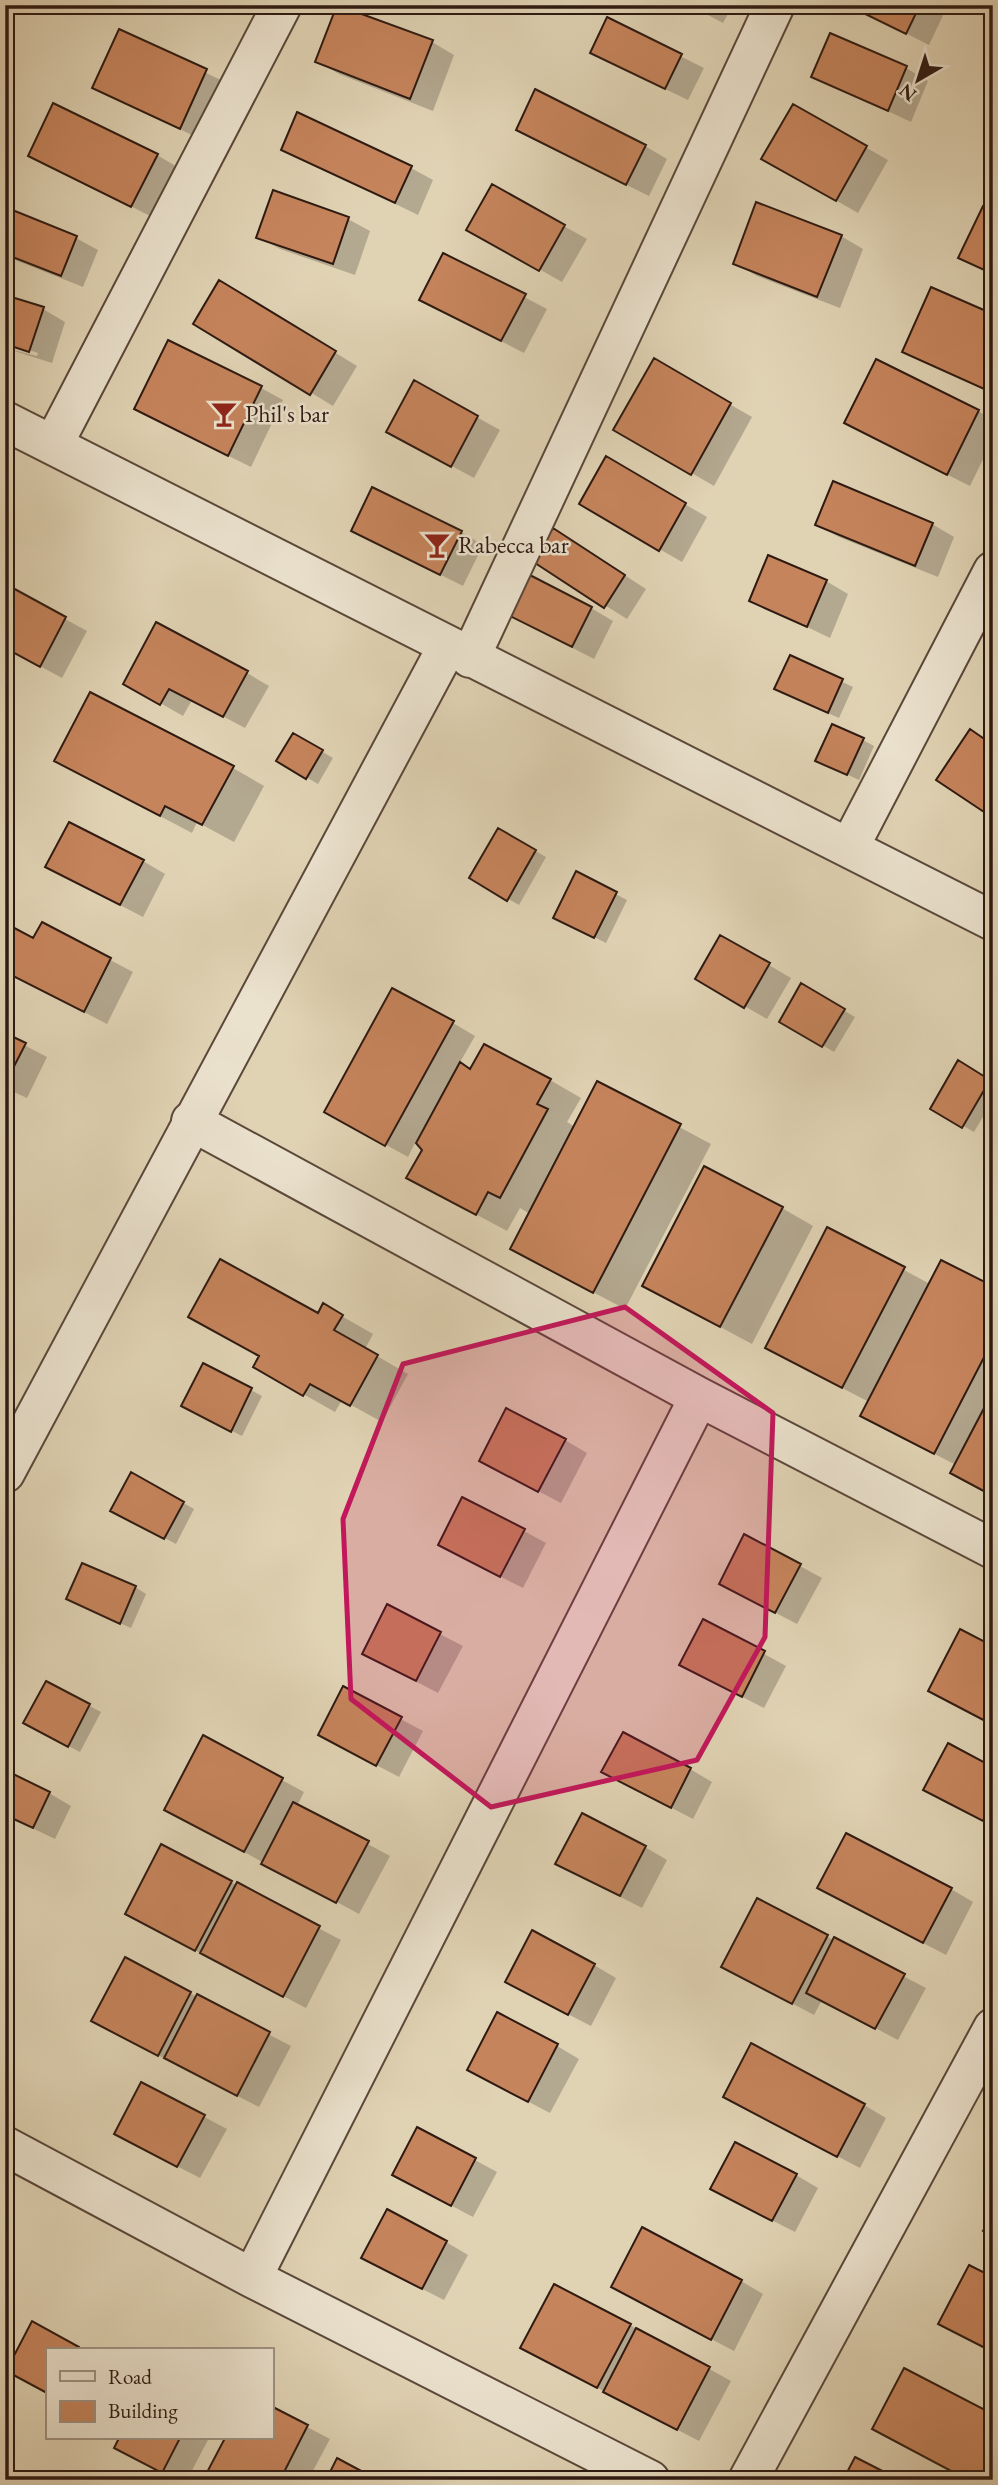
<svg xmlns="http://www.w3.org/2000/svg" width="998" height="2485" viewBox="0 0 998 2485" font-family="'EB Garamond',serif">
  <rect width="100%" height="100%" fill="#e0d3b4"/>
  <filter id="stains"><feTurbulence type="fractalNoise" baseFrequency=".00286" numOctaves="4"/><feColorMatrix values="0 0 0 0 .2 0 0 0 0 .09 0 0 0 0 .02 0 0 0 .5 -.17"/></filter>
  <radialGradient id="worn" r=".72"><stop offset=".6" stop-color="#630" stop-opacity="0"/><stop offset="1" stop-color="#630" stop-opacity=".3"/></radialGradient>
  <path fill="#0003" d="M689,5H733L723,23Z
    M850,5H945L947,7L929,45Z
    M338,6L432,42L454,55L433,111L339,74L317,61Z
    M608,20L704,68L688,100L615,65Z
    M120,31L229,84L202,140L94,87Z
    M906,68L928,81L911,122L813,76Z
    M793,106L888,160L858,213L764,159Z
    M540,142L645,146L667,159L649,196Z
    M283,149L411,168L433,180L418,215Z
    M30,155H157L179,168L154,218Z
    M492,186L587,239L562,282L468,229Z
    M5,209L76,238L98,250L83,287L5,256Z
    M348,219L370,231L355,275L280,249L258,237Z
    M841,236L863,249L840,308L757,276L735,263Z
    M444,255L547,309L524,353L444,312Z
    M242,295L357,366L333,406L196,323Z
    M43,309L65,322L52,363L5,348L37,356L38,353L5,342Z
    M993,316V394L904,351Z
    M654,361L752,417L714,486L616,429Z
    M415,383L500,430L474,478L411,444Z
    M261,388L283,400L251,467L158,421Z
    M978,411L993,420V439L970,486L868,435Z
    M607,459L707,517L682,562L581,504Z
    M932,524L954,537L938,577L839,537L817,525Z
    M353,531L461,532L483,545L463,586Z
    M575,543L646,589L627,619L534,561Z
    M826,581L848,594L830,638L751,600Z
    M12,590L87,631L62,678L12,651L5,663V603Z
    M591,608L613,621L594,659L528,625Z
    M791,657L853,687L839,718L787,695Z
    M247,673L269,686L245,728L192,700L183,716L125,683Z
    M294,735L333,758L318,784L278,761Z
    M863,740L874,746L859,780L829,766Z
    M233,768L264,786L234,842L197,822L192,833L88,778Z
    M498,830L546,857L519,905L471,878Z
    M143,861L165,874L143,917L70,879Z
    M577,874L627,900L606,943L566,923Z
    M42,924L133,972L107,1024L5,971L34,941Z
    M721,937L791,978L767,1019L697,979Z
    M802,986L855,1017L834,1052L782,1021Z
    M453,1023L475,1036L459,1064L471,1071L550,1080L581,1098L567,1122L575,1127L597,1083L711,1144L625,1309L543,1266L530,1214L520,1208L507,1231L440,1195L424,1150L416,1141L408,1157L348,1124Z
    M5,1035L47,1057L27,1098L5,1088Z
    M959,1063L993,1083V1100L974,1132L932,1108Z
    M5,1160L12,1164L5,1177Z
    M782,1208L813,1226L752,1344L644,1286Z
    M828,1229L930,1284L993,1288V1494L956,1465L894,1433L869,1402L798,1365Z
    M324,1306L373,1334L365,1349L408,1374L382,1422L342,1400L335,1412L255,1367L318,1315Z
    M203,1365L262,1396L242,1436L194,1412Z
    M565,1440L587,1453L561,1503L503,1473Z
    M132,1474L194,1509L176,1544L112,1510Z
    M524,1531L546,1543L523,1588L462,1557Z
    M800,1566L822,1578L797,1624L743,1596Z
    M135,1587L146,1594L131,1628L79,1605Z
    M388,1607L463,1646L438,1693L386,1666Z
    M704,1621L786,1666L764,1708L703,1677Z
    M46,1683L101,1712L80,1752L36,1729Z
    M343,1688L423,1731L399,1777L342,1747Z
    M690,1769L712,1782L693,1819L626,1784Z
    M993,1769V1826L948,1802Z
    M282,1780L304,1792L297,1806L390,1856L359,1914L188,1822Z
    M49,1793L71,1806L55,1839L5,1815Z
    M162,1846L341,1940L306,2008L149,1926Z
    M645,1847L667,1860L642,1908L580,1876Z
    M951,1889L973,1902L946,1955L841,1900Z
    M758,1901L926,1988L898,2040L822,2000L814,2015L746,1979Z
    M125,1959L291,2046L259,2107L115,2033Z
    M594,1965L616,1978L591,2026L529,1994Z
    M557,2046L579,2059L550,2113L491,2082Z
    M142,2084L227,2129L200,2178L138,2146Z
    M864,2105L886,2118L860,2168L747,2109Z
    M475,2160L497,2172L473,2217L416,2187Z
    M796,2175L818,2188L795,2232L734,2201Z
    M446,2242L468,2255L444,2300L385,2270Z
    M741,2281L763,2294L734,2351L635,2299Z
    M630,2325L731,2381L699,2441L544,2360Z
    M271,2408L330,2439L308,2480H205L227,2438H271Z
    M121,2438H209L187,2480H176L116,2447Z"/>
  <path fill="#c6845c" stroke="#2e1a12" stroke-width="2" d="M337,5L433,40L410,99L315,62Z
    M687,5H704L701,12Z
    M847,5H920L906,34Z
    M607,17L682,54L665,89L590,53Z
    M119,29L207,69L180,129L92,88Z
    M830,33L907,66L888,111L811,77Z
    M535,89L646,145L626,185L516,130Z
    M53,103L158,154L131,207L28,156Z
    M793,104L867,146L836,201L761,159Z
    M297,112L412,166L395,203L281,150Z
    M492,184L565,225L539,271L466,230Z
    M273,190L349,217L333,264L256,238Z
    M756,202L842,235L817,297L733,264Z
    M983,206L993,210V274L958,258Z
    M5,207L77,236L61,276L5,254Z
    M443,253L526,294L501,341L419,300Z
    M219,280L336,351L310,395L193,324Z
    M931,287L993,314V393L902,352Z
    M5,295L44,307L29,352L5,344Z
    M168,340L262,386L228,456L134,409Z
    M654,358L731,403L691,475L613,430Z
    M876,359L979,410L947,475L844,423Z
    M414,380L478,416L451,467L386,432Z
    M606,456L686,503L659,551L579,504Z
    M833,481L933,523L915,566L815,525Z
    M372,487L462,531L440,575L351,531Z
    M553,528L625,575L604,608L532,561Z
    M768,555L827,580L807,627L749,601Z
    M524,572L592,607L572,647L504,613Z
    M11,587L66,617L40,667L5,648V599Z
    M156,622L248,671L223,717L169,689L160,705L123,684Z
    M790,655L843,679L828,713L774,689Z
    M90,692L234,766L202,825L165,806L160,816L54,761Z
    M832,724L864,738L847,775L815,761Z
    M970,729L993,745V818L936,780Z
    M293,733L323,750L306,779L276,761Z
    M69,822L144,860L120,905L45,867Z
    M498,828L536,850L507,901L469,878Z
    M576,871L617,892L594,938L553,918Z
    M42,922L111,958L84,1012L5,972V923L33,938Z
    M720,935L770,963L744,1008L695,979Z
    M801,983L845,1009L822,1047L779,1022Z
    M392,988L454,1021L385,1146L324,1112Z
    M5,1033L26,1043L5,1084Z
    M484,1044L551,1079L537,1104L548,1109L500,1198L488,1192L476,1215L406,1178L422,1150L416,1143L460,1062L470,1069Z
    M958,1060L990,1080L962,1128L930,1109Z
    M597,1081L681,1124L593,1293L510,1249Z
    M704,1166L783,1207L720,1327L642,1286Z
    M827,1227L905,1267L842,1388L765,1348Z
    M220,1259L318,1313L323,1303L343,1315L334,1330L378,1355L350,1406L310,1384L303,1396L253,1367L259,1356L188,1317Z
    M941,1260L993,1286V1340L934,1454L860,1416Z
    M203,1363L252,1388L231,1432L181,1406Z
    M993,1391V1496L950,1473Z
    M506,1408L566,1439L538,1492L479,1461Z
    M131,1472L184,1502L164,1539L110,1511Z
    M462,1497L525,1529L500,1577L438,1545Z
    M744,1534L801,1564L775,1613L719,1584Z
    M82,1563L136,1586L120,1624L66,1599Z
    M387,1604L441,1632L416,1681L362,1654Z
    M703,1619L765,1651L742,1697L679,1665Z
    M960,1629L993,1646V1725L928,1691Z
    M46,1681L90,1704L68,1747L23,1723Z
    M343,1686L402,1717L376,1766L318,1735Z
    M623,1732L691,1768L671,1808L601,1772Z
    M203,1735L283,1778L244,1852L164,1810Z
    M948,1743L993,1767V1803L983,1821L923,1790Z
    M5,1770L50,1792L33,1828L5,1815Z
    M293,1802L369,1841L336,1903L261,1864Z
    M582,1813L646,1846L620,1896L555,1864Z
    M846,1833L952,1888L923,1943L817,1888Z
    M161,1844L232,1881L195,1951L125,1914Z
    M237,1882L320,1926L283,1997L200,1953Z
    M757,1898L828,1935L792,2004L721,1967Z
    M532,1930L595,1964L568,2015L505,1982Z
    M834,1937L905,1974L875,2029L806,1993Z
    M125,1957L191,1992L158,2056L91,2021Z
    M197,1994L270,2032L237,2096L164,2058Z
    M497,2012L558,2044L528,2102L467,2070Z
    M751,2043L865,2104L837,2157L723,2097Z
    M141,2082L205,2115L177,2167L114,2134Z
    M417,2127L476,2158L451,2206L392,2175Z
    M735,2142L797,2174L772,2221L710,2189Z
    M387,2209L447,2241L422,2289L361,2258Z
    M993,2214V2237L983,2231Z
    M642,2227L742,2280L711,2340L611,2287Z
    M969,2265L993,2277V2352L938,2324Z
    M554,2284L631,2324L597,2388L520,2348Z
    M32,2321L79,2347L78,2350H47V2393L6,2371Z
    M636,2328L710,2367L677,2430L603,2392Z
    M904,2368L993,2414V2480H968L872,2429Z
    M271,2406L308,2425L280,2480H203L225,2438H271Z
    M119,2438H180L162,2473L114,2448Z
    M855,2457L900,2480H843Z
    M337,2458L378,2480H326Z"/>
  <g fill="none" stroke-linecap="round" stroke-linejoin="round">
    <defs>
      <path id="minor" d="M5,421L993,921
        M53,445L282,5
        M470,658L775,5
        M850,846L993,571
        M191,1121L699,1397L993,1549
        M5,1473L447,647
        M5,2146L252,2278L650,2480
        M252,2278L699,1397
        M748,2480L993,2028"/>
    </defs>
    <use href="#minor" stroke="#5a483a" stroke-width="42"/>
    <use href="#minor" stroke="#ebe2ce" stroke-width="38"/>
  </g>
  <path fill="#c2185b" fill-opacity="0.2" stroke="#c2185b" stroke-width="5" stroke-linejoin="round" d="M625,1307L773,1413L765,1637L697,1760L491,1807L351,1699L343,1519L403,1364Z"/>
  <defs>
    <symbol id="bar-bare" viewBox="-9 -9 18 18"><path d="M-6-5H6L.8 .8V4.5H3.5V6h-7V4.5H-.8V.8Z" fill="#8f2418" stroke="#ebe2ce" stroke-width="2.5" paint-order="stroke"/></symbol>
  </defs>
  <g fill-rule="evenodd">
    <use href="#bar-bare" x="205" y="395" width="38" height="38"/>
    <use href="#bar-bare" x="418" y="526" width="38" height="38"/>
  </g>
  <g text-anchor="middle" stroke-width="5" stroke-linejoin="round" paint-order="stroke">
    <g font-size="24" fill="#2e1a12" stroke="#ebe2ce" text-anchor="start">
      <text x="245" y="422">Phil's bar</text>
      <text x="458" y="553">Rabecca bar</text>
    </g>
  </g>
  <rect width="998" height="2485" fill="none" stroke="#e0d3b4" stroke-width="28"/>
  <rect x="7" y="7" width="984" height="2471" fill="none" stroke="#2e1a12" stroke-width="3.5"/>
  <rect x="14" y="14" width="970" height="2457" fill="none" stroke="#2e1a12" stroke-width="2"/>
  <rect x="46" y="2348" width="228" height="91" fill="#ebe2ce" stroke="#9f9283" stroke-width="2"/>
  <rect x="60" y="2371" width="35" height="10" fill="#ebe2ce" stroke="#9f9283" stroke-width="2"/>
  <text x="108" y="2384" font-size="21" fill="#2e1a12">Road</text>
  <rect x="60" y="2401" width="35" height="21" fill="#c6845c" stroke="#9f9283" stroke-width="2"/>
  <text x="108" y="2418" font-size="21" fill="#2e1a12">Building</text>
  <g transform="translate(918 80) rotate(219)" stroke="#ebe2ce" stroke-width="5" paint-order="stroke">
  <path d="M0-5L12 26L0 18L-12 26Z" fill="#2e1a12"/>
  <text y="-10" font-size="19" font-weight="bold" text-anchor="middle" fill="#2e1a12">N</text>
  </g>
  <rect width="100%" height="100%" filter="url(#stains)"/>
  <rect width="100%" height="100%" fill="url(#worn)"/>
</svg>
